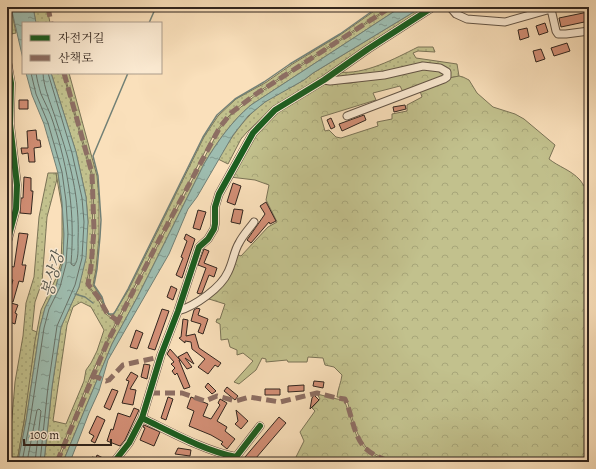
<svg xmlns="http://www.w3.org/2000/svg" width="596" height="469" viewBox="0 0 596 469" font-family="Alegreya,'Noto Serif KR',serif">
  <defs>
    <pattern id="grass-dots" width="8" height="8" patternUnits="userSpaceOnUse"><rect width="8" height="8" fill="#c2c18d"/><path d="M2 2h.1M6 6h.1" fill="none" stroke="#a7a679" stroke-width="1.8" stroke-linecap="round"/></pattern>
    <pattern id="forest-crowns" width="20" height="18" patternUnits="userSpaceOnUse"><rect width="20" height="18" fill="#c2c18d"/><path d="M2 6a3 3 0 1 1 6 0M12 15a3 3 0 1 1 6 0" fill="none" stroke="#a7a679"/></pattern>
    <pattern id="wetland-marsh" width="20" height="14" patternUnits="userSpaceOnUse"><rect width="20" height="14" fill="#c2c18d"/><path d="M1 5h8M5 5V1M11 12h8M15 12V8" fill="none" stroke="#a7a679"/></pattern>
    <pattern id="water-ripples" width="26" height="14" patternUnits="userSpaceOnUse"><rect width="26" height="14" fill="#9ebdb0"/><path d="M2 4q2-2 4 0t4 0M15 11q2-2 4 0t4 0" fill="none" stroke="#81998f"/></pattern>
  </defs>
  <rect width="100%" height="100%" fill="#fae0bb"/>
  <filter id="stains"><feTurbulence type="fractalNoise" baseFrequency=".005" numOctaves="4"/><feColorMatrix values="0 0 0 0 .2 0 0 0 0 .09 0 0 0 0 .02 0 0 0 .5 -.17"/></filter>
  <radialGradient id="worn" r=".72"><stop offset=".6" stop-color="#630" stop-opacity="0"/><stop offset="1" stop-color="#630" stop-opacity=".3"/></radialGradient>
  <path fill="url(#grass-dots)" stroke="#7a7356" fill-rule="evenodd" d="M7,7H11L16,33L7,35Z
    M33,7H47L50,23H36Z
    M380,7H390L255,94C238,106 225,118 213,136L117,320C104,312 106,308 98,297C95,293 91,290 88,284L91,267L95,230L92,173L64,73H69L97,176L99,199V237L96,269L93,285L101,297L106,312L109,315H113L129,289L204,137L218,116L236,99L265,83L291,65L340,35Z
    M392,7H401L251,105C232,121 217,142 204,164L138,296L112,344L63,462H58L92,377L95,378L96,376L94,374L107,343L158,245L220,128L232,114L256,95Z
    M422,7H431L322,79L266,114L247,132L241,139L228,164L218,159C231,138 244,117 265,102C280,91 298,86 313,73Z
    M418,47H433L435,52L418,51L413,53L416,58L457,64L459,76L449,78L404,69L331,79L338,72C365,75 394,59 418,47Z
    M51,73H63L91,174L93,230L90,267L86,284L97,298L106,314L116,322L91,375L56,462H44L52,387L61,327L79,287L88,222L86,197L76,152ZM81,302L91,307L104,330L97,351L91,363L86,370L84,381L66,424L53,421L67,325L73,307L76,305Z
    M48,173H56L57,179L47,217L42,282L35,302L32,330L37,332L29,393L17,462H7V449L12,418L15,382L23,336L26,303L34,277L39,217Z"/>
  <path fill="url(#forest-crowns)" stroke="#7a7356" d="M425,68L444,73V76L403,92L400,86L373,93L376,100L321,117L325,131L329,130L336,137L341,138L378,126L377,122L392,119V114L407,111V105L422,97L420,91L449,78L459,76L463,77L469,80L477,93L493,107L515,114L524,119L555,145L549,159C559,167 571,170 580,180C583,184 586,189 589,194V462H393C384,458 372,454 366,447C354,433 352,414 346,398L337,397C338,388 341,383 342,375L334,367L325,365L323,358L308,357L307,362H288L287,360L266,362V359L262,358L256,370L239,384L234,382L253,361L243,353L237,355V350L230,347L228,339L221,340L220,324L216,322L217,319H220L225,304L209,299L219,289L236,254L241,256L268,227L277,222L266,200L269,185L255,180L230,177L254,135L275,113L322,84L351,83Z
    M317,394L337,399L344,400C358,432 351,446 388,462H292L296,457L304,441L300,432L315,411L312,408L320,399Z"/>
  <path fill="url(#wetland-marsh)" stroke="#7a7356" d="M56,173H58L62,202L64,234L63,262L56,286L45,308L40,327L26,421L18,462H17L24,422L35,341L41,310L56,278L61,263L62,236V208Z"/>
  <path fill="url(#water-ripples)" stroke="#728076" d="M11,7H33L36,23H23V59Z
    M401,7H422L313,73L304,80L265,102L248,116L233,135L197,197L188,209L169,254L108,360L99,391L89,413L70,462H63L112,344L138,296L204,164C217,142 232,121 251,105Z
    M26,73H51L76,152L86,197L88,222L86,258L79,287L61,327L52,387L44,462H18L26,421L40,327L45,308L56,286L63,262L64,234L62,202L58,173L44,124L32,95Z"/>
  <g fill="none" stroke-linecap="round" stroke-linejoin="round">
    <path stroke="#687167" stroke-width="1" d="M36,73C37,80 39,87 41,94C45,103 50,112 53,122C69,171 75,213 71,264L74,266C79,260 78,248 78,240C80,199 70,161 57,123C53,109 43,87 43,73
      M22,462L30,421L44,328L49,309L60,287L66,264L68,234L66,201L62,172L48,123L36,94L31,73
      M27,462L37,410L39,409L41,411L35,462
      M40,462L48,387L57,326L75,285L82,258L84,222L82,198L72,153L48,73"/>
    <path stroke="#728076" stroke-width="1.5" d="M149,23L156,7
      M128,73L93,156L98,176L101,220L100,237L97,269L94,285L102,297L105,307L109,314H113L115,312L128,289L203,137L217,115L235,99L264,82L290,64L340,34L378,7
      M75,294L85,297L93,303"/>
  </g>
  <path fill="#d38f76" stroke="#31251e" d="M588,12L589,21L561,27L559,18Z
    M545,23L548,32L539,35L536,26Z
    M527,28L529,37L520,40L518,30Z
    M567,43L570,51L554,56L551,48Z
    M541,49L545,59L536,62L533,51Z
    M19,100H28V109H19Z
    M405,105L406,109L394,112L393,107Z
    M364,115L366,120L342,131L339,124Z
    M331,118L335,127L331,129L327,120Z
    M36,130L37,140H40L41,147L34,148L35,162H29L28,153L22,154L21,148H28L27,131Z
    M24,177L31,178V191H33L31,214L20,213L21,198H23Z
    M233,183L241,186L235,205L227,202Z
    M266,202L276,221L270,224L269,222L251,243L247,240L265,214L260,206Z
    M234,209L243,210L240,224L231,222Z
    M198,210L206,212L200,230L193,228Z
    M19,233L28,234L22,265H26L23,282L19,281L13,302L7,300L13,280L7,278L9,266L14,267Z
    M186,234L195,239L182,278L176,275L183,258L181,257L187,241L184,239Z
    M204,249L209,251L204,263L217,268L214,277L209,275L202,293L200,294L197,293L206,268L198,265Z
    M171,286L177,289L173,300L167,297Z
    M11,303L18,305L15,313L17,314L15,324L7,321V313Z
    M197,308L200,309L198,315L208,319L203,334L198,332L201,324L191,321L194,310Z
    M162,309L169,311L155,350L148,348Z
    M183,319L188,320L186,336L195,334L199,348L221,363L218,367L215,365L208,374L198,367L205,359L192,349L191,342L185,341V343L179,338L181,337Z
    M136,330L143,333L137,349L130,347Z
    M170,349L180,360H179L190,387L184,389L177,373L175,375L172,371L175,368L171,364L174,362L167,354Z
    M187,352L194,364L185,358L192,367L187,369L178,357Z
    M144,364L150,365L147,379L141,377Z
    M131,372L138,376L130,389L136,390L133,405L122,403L129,381L126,380Z
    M314,381L324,382L323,388L313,386Z
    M208,383L216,391L212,394L205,387Z
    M304,385V391L288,392V386Z
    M227,387L238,396L235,400L224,391Z
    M112,389L118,391L110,410L104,407Z
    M265,389H280V395H265Z
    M314,395L319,400L310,409L312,398Z
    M168,397L173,399L166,420L161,418Z
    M191,397L208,404L203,416L211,419L220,405L218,403L220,399L227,403L217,421L227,427L225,431L235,439L227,449L221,444L223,442L211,435L189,426L194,411L187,408Z
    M134,408L139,410L125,440L120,446L107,441L111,429L113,430L118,413L130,417Z
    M236,410L248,421L241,429L235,424L238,421Z
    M97,416L105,420L95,443L91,441L94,436L89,433Z
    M279,417L286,423L256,458L261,462H251L245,457Z
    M144,425L160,432L154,446L140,440L145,428L143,427Z
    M178,448L191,450L190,456L175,454Z
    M97,455L103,458L102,461L104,462H90L92,457L96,458Z"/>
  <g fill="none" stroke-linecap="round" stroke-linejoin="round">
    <defs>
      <path id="street" d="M450,7L456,14L467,19L505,22L558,7
        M551,9L556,31L558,34H566L589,31
        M7,60L11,83L10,124L17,185L16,209L7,243
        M324,80L330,81L384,75L423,66L440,68L447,72V77L444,79L347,116
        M178,311C195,306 221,288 228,272C233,262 234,251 239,243C243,235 249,229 254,222
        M142,418C173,433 203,450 236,457L260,426
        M114,462L129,443L142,418L161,355L178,311L199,247L208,239L214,229L215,224V207L219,194L253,133L275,110L324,80L368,49L433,7"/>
    </defs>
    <use href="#street" stroke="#635445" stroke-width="9"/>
    <use href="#street" stroke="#fcebd3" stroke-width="7"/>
    <path stroke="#8d6e63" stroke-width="5" stroke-dasharray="10 5" stroke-linecap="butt" d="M48,7L51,23
      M64,73L92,173L94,230L91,267L88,284L98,297L107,313L118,321
      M92,375L106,381L109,380L123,365L155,358L161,355
      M150,393H182L205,401L217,396L236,401L249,397L280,402L317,393L337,398L345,399C352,414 353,435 365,448C372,455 382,458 390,462
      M57,462L107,343L157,244L220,127L231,113L256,94L391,7"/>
    <defs>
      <path id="cycleway" d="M7,60L11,83L10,124L17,185L16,209L7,243
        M142,418C173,433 203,450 236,457L260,426
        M114,462L129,443L142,418L161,355L178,311L199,247L208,239L214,229L215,224V207L219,194L253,133L275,110L324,80L368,49L433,7"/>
    </defs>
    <use href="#cycleway" stroke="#fcebd3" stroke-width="8"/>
    <use href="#cycleway" stroke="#1b5e20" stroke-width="6"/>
  </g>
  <g text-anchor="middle" stroke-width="3" stroke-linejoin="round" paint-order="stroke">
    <g font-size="16" font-style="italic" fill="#52534a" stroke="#fcebd3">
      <text transform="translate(52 274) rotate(-75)" y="6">봉상강</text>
    </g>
  </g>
  <rect width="596" height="469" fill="none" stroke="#fae0bb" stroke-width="24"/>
  <rect x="8" y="8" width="580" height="453" fill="none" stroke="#31251e" stroke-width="2"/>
  <rect x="12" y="12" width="572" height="445" fill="none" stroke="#31251e"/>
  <rect x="22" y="22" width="140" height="52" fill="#fcebd3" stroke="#ab9c8b"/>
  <rect x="30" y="35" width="20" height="6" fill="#1b5e20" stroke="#ab9c8b"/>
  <text x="58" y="42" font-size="12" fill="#31251e">자전거길</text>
  <rect x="30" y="55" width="20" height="6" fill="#8d6e63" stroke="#ab9c8b"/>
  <text x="58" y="62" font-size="12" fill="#31251e">산책로</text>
  <path d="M24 439v6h87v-6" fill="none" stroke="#31251e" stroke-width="2"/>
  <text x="30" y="439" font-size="12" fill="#31251e" stroke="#fcebd3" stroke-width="3" paint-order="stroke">100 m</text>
  <rect width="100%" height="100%" filter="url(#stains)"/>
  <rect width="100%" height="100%" fill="url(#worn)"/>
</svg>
